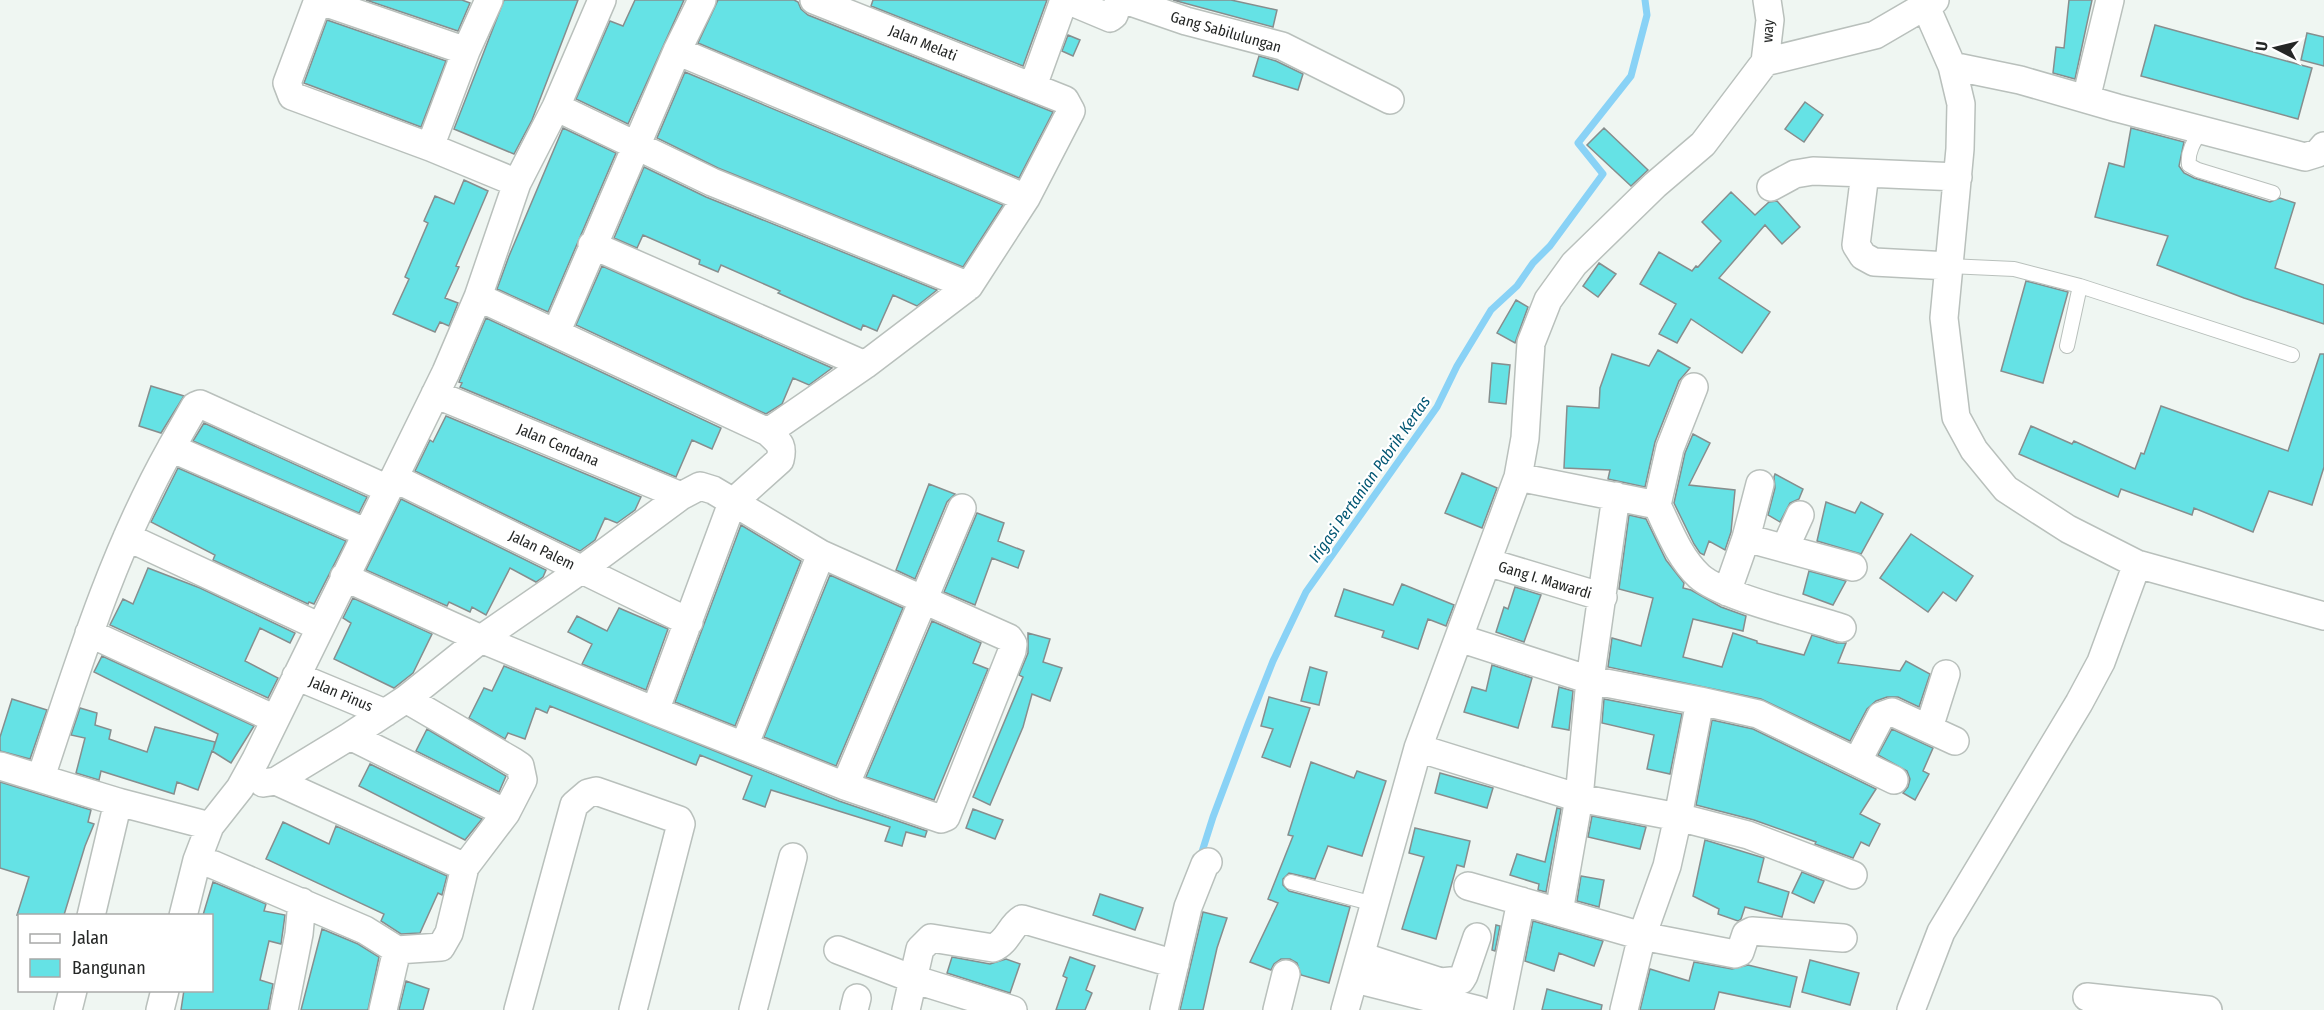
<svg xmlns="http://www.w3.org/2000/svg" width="2324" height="1010" viewBox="0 0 2324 1010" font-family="'Fira Sans Condensed',sans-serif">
  <rect width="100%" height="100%" fill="#eff6f2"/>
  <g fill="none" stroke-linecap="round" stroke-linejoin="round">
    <path stroke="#89d2f6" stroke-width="7" d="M1200,858L1213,817L1248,724L1273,661L1306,592L1437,407L1457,366L1491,310L1517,286L1533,263L1550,246L1603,174L1578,143L1631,76L1647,15L1645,0"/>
  </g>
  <path fill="#65e2e5" stroke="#868e8e" stroke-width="1.5" d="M366,0H462L470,3L458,31Z
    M504,0H578L532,120L514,154L454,129Z
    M635,0H684L628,124L576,99L610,21L623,26Z
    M718,0H794L798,2L801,9L808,15L1053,112L1019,178L698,43Z
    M873,0H1047L1023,66L871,6Z
    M1173,0H1231L1277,10L1273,27Z
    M2069,0H2092L2075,79L2053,73L2056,47L2064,48Z
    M327,20L446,61L421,127L304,83Z
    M2155,25L2312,68L2298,119L2141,76Z
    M2307,33L2324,37V66L2301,60Z
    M1068,35L1080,40L1073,56L1062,51Z
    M1259,56L1276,61L1303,74L1298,90L1253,76Z
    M685,72L1003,205L963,267L718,168L657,138Z
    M1805,102L1823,115L1804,142L1785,129Z
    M563,128L616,153L548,312L497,289L509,256Z
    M1604,128L1648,170L1631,186L1587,145Z
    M2131,128L2184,142L2179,166L2184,173L2194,178L2270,202L2280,198L2295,203L2275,268L2324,285V324L2244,298L2157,265L2168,236L2095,217L2109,163L2124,167Z
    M644,167L706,197L937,290L917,306L893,295L877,331L863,325L861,330L778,293L780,291L721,265L718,272L699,264L700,260L643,235L637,248L614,238Z
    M464,180L488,191L456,266L459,267L445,298L458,303L449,326L440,322L435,332L393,314L409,279L405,277L428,223L424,221L435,196L454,204Z
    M1731,192L1755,215L1769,202L1777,201L1800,227L1782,244L1765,225L1719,278L1770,312L1742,353L1691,319L1677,343L1659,334L1676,304L1640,284L1659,252L1692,271L1696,266L1698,267L1721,241L1702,222Z
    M1599,263L1616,274L1598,297L1583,286Z
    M602,266L832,368L809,385L793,378L782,404L766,414L576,325Z
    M2026,281L2068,292L2043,383L2001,371Z
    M1516,300L1528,307L1515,343L1497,333Z
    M486,318L721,428L712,449L692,440L676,477L460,387L462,383L459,382Z
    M1658,350L1690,368L1679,381L1655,442L1645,487L1608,479L1610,470L1564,468L1567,406L1599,408L1600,388L1612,354L1649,366Z
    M2320,354H2324V467L2312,505L2269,491L2253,532L2194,508L2192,515L2121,489L2118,497L2019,454L2031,426L2072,444L2074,441L2135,469L2141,453L2144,454L2161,406L2288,451Z
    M1492,363L1510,365L1506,404L1489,402Z
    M151,386L184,396L161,433L139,426Z
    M446,416L641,497L635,510L617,523L605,518L595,540L580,551L415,471L430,440L433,442Z
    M204,423L367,497L359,513L193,441Z
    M1693,434L1710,443L1689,485L1735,490L1731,532L1725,550L1709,541L1704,555L1700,553L1694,544L1674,503L1685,453Z
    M178,468L346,541L314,604L309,602L308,604L213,560L215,555L151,522Z
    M1462,473L1497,488L1482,528L1445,513Z
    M1775,474L1803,489L1799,499L1790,503L1780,522L1768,515L1775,488L1774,477Z
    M929,484L955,494L947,502L915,579L896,570Z
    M401,499L546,570L543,577L536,582L510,568L486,615L472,607L470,612L449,602L447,606L366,570Z
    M1826,502L1855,513L1861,502L1883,514L1861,554L1817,541Z
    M977,513L1004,523L998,541L1024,551L1018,568L992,558L975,605L944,592Z
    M1629,515L1646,519L1666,560L1684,583L1683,588L1691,590L1721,607L1746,616L1743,631L1693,619L1683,657L1722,667L1733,633L1757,641V643L1804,655L1812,635L1837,643H1846L1838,663L1900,671L1906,661L1930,674L1919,707L1898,697H1887L1876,701L1867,709L1850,741L1761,699L1608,667L1612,638L1641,646L1653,598L1619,589Z
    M741,525L801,561L735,726L675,702Z
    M1911,534L1973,576L1956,601L1943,592L1928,612L1880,578Z
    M148,568L200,588L295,633L290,643L260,628L245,661L278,678L268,698L110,625L123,599L133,604Z
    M1809,571L1846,581L1833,605L1803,594Z
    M830,575L903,608L836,766L764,737Z
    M1402,584L1454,605L1446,626L1428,619L1418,649L1382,637L1384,631L1335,616L1344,589L1393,605Z
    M1515,587L1541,595L1524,642L1496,632L1504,607L1508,609Z
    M353,598L432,634L413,673L394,688L334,659L351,623L343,618Z
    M619,608L668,629L646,690L582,664L592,644L568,632L577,616L607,631Z
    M932,621L981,643L973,663L988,669L934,800L866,777Z
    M1028,633L1050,639L1043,662L1062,668L1050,701L1032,694L1023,727L990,805L973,797L1023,677L1019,675L1028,653Z
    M102,656L254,726L231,763L212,751L198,790L177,782L174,794L101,771L99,780L76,773L85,738L71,735L80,708L97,713L95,725L111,730L109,739L147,752L155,727L215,742L213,750L218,734L94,672Z
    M1492,665L1532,678L1518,728L1464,712L1472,687L1486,691Z
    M504,666L839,801L927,831L925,837L906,832L902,846L885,841L890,827L771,790L765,807L743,799L752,776L700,755L696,765L550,706L547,713L536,708L525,739L508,733L505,739L469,718L484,688L492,691Z
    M1310,667L1327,672L1319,705L1301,701Z
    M1559,687L1573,691L1569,730L1552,727Z
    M1269,697L1310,708L1290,767L1262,757L1273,729L1261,726Z
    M12,699L47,710L30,759L0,751V737Z
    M1604,699L1682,714L1670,774L1647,769L1654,735L1602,723Z
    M1712,720L1753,729L1876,789L1860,814L1880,824L1869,846L1861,842L1853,858L1815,844L1816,842L1754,820L1696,805Z
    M427,729L506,776L499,792L416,751Z
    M1892,729L1933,748L1923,771L1929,774L1915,800L1903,793L1908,787L1910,779L1907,771L1878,755Z
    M1311,762L1354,778L1357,771L1386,781L1362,856L1328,846L1315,879L1289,873L1283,879V885L1289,891L1350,907L1329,983L1301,975L1297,963L1290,959H1281L1274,964L1271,970L1250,962L1278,903L1268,899L1293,836L1288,835Z
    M370,764L482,819L465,840L359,786Z
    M1440,773L1493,788L1487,808L1435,793Z
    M0,782L91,810L88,822L94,824L85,846L64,915H17L29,877L0,868Z
    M1557,808L1561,809L1546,892L1538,890L1539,884L1510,875L1517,854L1545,862Z
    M973,809L1003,820L995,839L966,828Z
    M1592,816L1646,827L1640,849L1588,837Z
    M283,822L329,844L336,826L447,876L442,895L438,893L420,933L401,934L381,921L384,914L266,859Z
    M1415,828L1470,841L1464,867L1457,865L1436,939L1402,929L1424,857L1409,853Z
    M1705,840L1764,858L1758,882L1789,892L1782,917L1745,907L1741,919L1738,921L1718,914L1719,909L1693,896Z
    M1802,872L1824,881L1814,903L1792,893Z
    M1581,876L1604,880L1599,907L1577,901Z
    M213,882L266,904L264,911L285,915L281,944L269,941L260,980L273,984L268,1010H181L184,990H212V915H203Z
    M1100,894L1143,908L1135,930L1093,915Z
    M1203,912L1227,918L1217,948L1203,1010H1180Z
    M1533,921L1603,941L1594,966L1559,953L1554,971L1525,961Z
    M1496,925L1500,926L1495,951L1492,950Z
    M322,929L358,944L379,957L368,1010H301Z
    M952,957L990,964L1006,959L1020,964L1010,993L947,973Z
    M1070,957L1095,966L1086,990L1092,993L1085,1010H1056L1067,978L1063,976Z
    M1810,960L1859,973L1850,1005L1802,992Z
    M1694,962L1732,969L1748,965L1797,977L1790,1007L1719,992L1714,1010H1640L1650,969L1689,981Z
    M406,981L429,989L423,1010H399Z
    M1547,989L1602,1005L1601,1010H1542Z"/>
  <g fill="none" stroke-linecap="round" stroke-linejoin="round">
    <defs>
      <path id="service" d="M2202,129C2195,140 2187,151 2189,165L2198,170L2273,193
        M1949,266L2014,269L2080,286L2292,355
        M2067,346L2080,286
        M1291,882L1374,904"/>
      <path id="minor" d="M318,0L287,83L292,96L430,147L517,183
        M318,0L466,51L489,0
        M1067,0L1110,18L1114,15L1119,0
        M1125,0L1186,21L1282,46L1390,100
        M1923,0L1952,66L2020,80L2117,108L2305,157L2318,153L2324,146
        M677,51L1026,198
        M1765,62L1770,20L1767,0
        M1952,66L1961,104L1960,149L1944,318L1956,417L1974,450L2006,489L2068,529L2137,564L2324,616
        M1033,86L1064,0
        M2086,99L2110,0
        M556,107L712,182L969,286L1026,198L1071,111L1065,100L814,0
        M430,147L466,51
        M1771,187L1795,174L1813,171L1865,173
        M592,245L865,365L969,286
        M1949,266L1874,262L1863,256L1856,245L1865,173L1958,177
        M478,297L768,432C778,442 784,444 780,460L732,503L655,711
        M556,333L677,51L702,0
        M435,394L681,496
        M768,432L865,365
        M171,448L195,406L200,404L388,489
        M1518,477L1657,505C1669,530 1679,557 1699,576C1722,597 1809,617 1842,628
        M394,478L689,622
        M1657,505L1670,448L1694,387
        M127,537L320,627
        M1746,538L1853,567
        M1785,548L1800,515
        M1487,562L1603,597
        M1727,592L1746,538L1760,484
        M89,633L275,719
        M1459,638L1590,680L1700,701
        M296,676L385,713
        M1929,728L1946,674
        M350,736L506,813
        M744,746L821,554
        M1418,748L1579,798L1678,817L1667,866L1642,936L1624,1010
        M1857,762L1881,716L1892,712L1955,741
        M0,766L118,802L210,826
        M41,777C78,665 113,551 171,448L367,533
        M276,781L350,736L406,699L481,639L581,570L681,496L700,486L713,490L821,554L1009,638L1013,644L1012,651L946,817L941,819L845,786L655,711L481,639L344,577
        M263,783L276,781L465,867
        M845,786L962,508
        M197,860L214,865L365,930L397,950L441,947L449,933L465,867L506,813L523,780L520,766L514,762L406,699
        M1853,875L1748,835L1678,817L1700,701L1758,714L1894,780
        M1468,886L1642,936L1735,954L1740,952L1746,934L1752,931L1843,938
        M1559,912L1579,798L1590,680L1616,496
        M91,916L118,802
        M183,916L197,860L210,826L240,788L256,759L446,372L478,297L517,183L556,107L602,0
        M838,950L913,979L1013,1010
        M1361,956L1441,982L1461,980L1464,975L1477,937
        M1355,979L1479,1010
        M2087,997L2208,1010
        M68,1010L73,990
        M160,1010L165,990
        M284,1010L299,934L302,902
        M383,1010L397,950
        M518,1010L574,805L588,793L596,791L679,820L681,824L633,1010
        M753,1010L793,857
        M854,1010L857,998
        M906,1010L920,949L931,938L993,948C1008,942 1010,926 1022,919L1175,964
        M1164,1010L1188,907L1205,864L1208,862
        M1277,1010L1286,974
        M1345,1010L1418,748L1518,477L1525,438L1531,343L1548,300L1574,264L1655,185L1703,144L1765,62L1875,35L1935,0
        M1499,1010L1521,901
        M1911,1010L1941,932L2079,703L2101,662L2137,564"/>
    </defs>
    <use href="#service" stroke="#b9c0bc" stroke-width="16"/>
    <use href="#minor" stroke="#b9c0bc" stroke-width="30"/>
    <use href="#service" stroke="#fff" stroke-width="14"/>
    <use href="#minor" stroke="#fff" stroke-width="27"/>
  </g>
  <g text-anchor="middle" stroke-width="4.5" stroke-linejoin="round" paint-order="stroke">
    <g font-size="15" fill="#252726" stroke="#fff">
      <text transform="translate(1768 31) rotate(-86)" y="5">way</text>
      <text transform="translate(1226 32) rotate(16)" y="5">Gang Sabilulungan</text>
      <text transform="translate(923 43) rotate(22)" y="5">Jalan Melati</text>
      <text transform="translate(558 445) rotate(23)" y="5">Jalan Cendana</text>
      <text transform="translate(542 550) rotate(26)" y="5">Jalan Palem</text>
      <text transform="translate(1545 580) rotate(17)" y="5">Gang I. Mawardi</text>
      <text transform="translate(341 694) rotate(23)" y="5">Jalan Pinus</text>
    </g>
    <g font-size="16" font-style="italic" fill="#005572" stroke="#fff">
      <text transform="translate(1369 479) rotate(-55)" y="6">Irigasi Pertanian Pabrik Kertas</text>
    </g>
  </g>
  <rect x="18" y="914" width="195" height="78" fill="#ffffff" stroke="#a8a9a8" stroke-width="1.5"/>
  <rect x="30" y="934" width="30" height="9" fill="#ffffff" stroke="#a8a9a8" stroke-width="1.5"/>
  <text x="72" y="944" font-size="18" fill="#252726">Jalan</text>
  <rect x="30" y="959" width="30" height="18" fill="#65e2e5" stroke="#a8a9a8" stroke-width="1.5"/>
  <text x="72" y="974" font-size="18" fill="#252726">Bangunan</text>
  <g transform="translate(2276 48) rotate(277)" stroke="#ffffff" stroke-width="4.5" paint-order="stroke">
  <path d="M0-4.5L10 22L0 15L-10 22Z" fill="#252726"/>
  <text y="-9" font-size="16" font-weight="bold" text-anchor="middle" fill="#252726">U</text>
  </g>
</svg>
